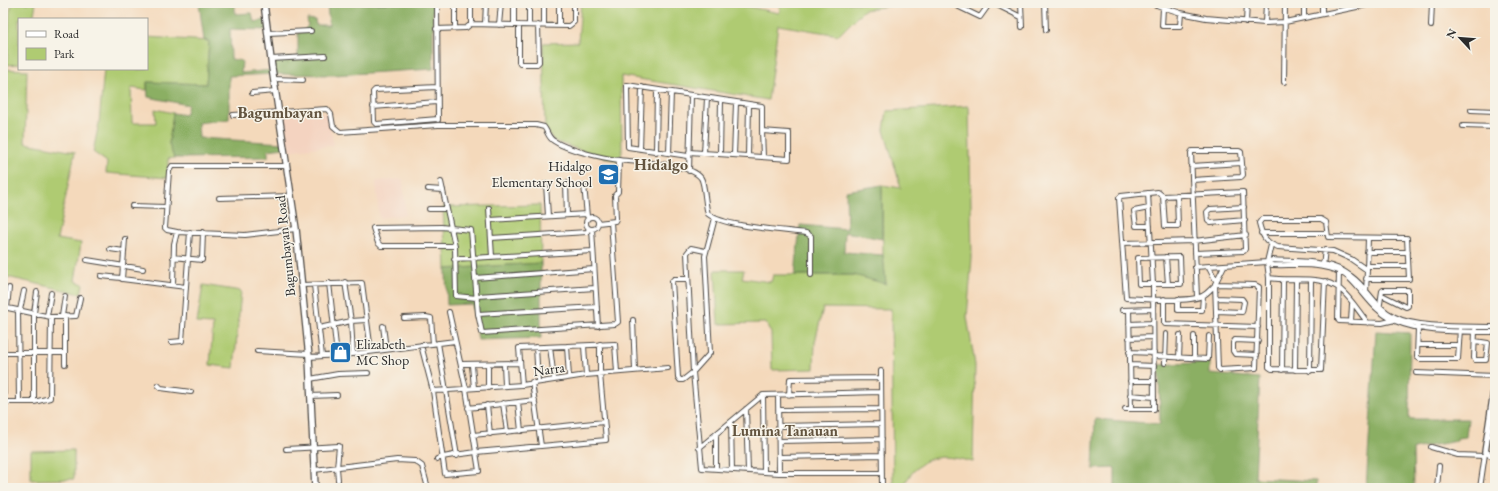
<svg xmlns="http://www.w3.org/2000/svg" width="1498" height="491" viewBox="0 0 1498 491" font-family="'EB Garamond',serif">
  <rect width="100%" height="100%" fill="#f7f3e8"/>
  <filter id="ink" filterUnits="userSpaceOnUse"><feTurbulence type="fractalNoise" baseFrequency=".025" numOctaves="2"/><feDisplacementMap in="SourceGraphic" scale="8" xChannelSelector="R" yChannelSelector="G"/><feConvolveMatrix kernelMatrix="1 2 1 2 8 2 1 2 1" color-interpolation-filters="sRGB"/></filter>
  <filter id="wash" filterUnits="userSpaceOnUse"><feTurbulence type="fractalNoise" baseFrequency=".012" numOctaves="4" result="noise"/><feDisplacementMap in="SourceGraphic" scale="16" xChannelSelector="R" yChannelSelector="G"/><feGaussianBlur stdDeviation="0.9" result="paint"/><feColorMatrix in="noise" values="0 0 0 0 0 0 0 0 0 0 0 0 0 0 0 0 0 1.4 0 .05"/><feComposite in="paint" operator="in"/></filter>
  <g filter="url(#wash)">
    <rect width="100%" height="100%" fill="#f4d9bb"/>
    <path fill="#f4d3c0" d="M327,113L334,145L289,151L284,116Z
      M600,161L618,164L616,188L598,185Z
      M403,179L406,215L379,218L376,181Z"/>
    <path fill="#afcb72" stroke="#6d7b4e" d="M13,3H36L33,19H19V64L7,65L10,10Z
      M581,3H730L779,13L781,3H906L864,10L839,35L778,25L768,100L621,76L622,152L619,161L589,153L554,141L545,129L543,43L578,42Z
      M147,37L209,41L206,84L147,82V90L131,88L132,123H156L155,109L173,113L169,144L174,158L168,159V178L106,173L107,162L93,152L99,123L104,69H147Z
      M3,69L27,70L25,143L75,152L57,239L81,243L75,281L83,284L81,294L3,276Z
      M969,106L972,258L967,317L975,365L973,462C938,453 921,454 902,488H893L891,309L823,308L815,342L814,369L772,370L771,333L766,323L718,324L715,270H744L742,278L771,282L773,275H854L886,283L883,255L882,185L901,188L884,130L887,111Z
      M540,205L541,263L446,269L443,207Z
      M203,285L241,291L234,368L210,365L213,324L197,323Z
      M74,450V479L31,480V451Z"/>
    <path fill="#8baf64" stroke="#5b6d48" d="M199,3H231L235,4V14L252,13L254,22L266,20L267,30L230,29L231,59L242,61L241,73L272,70L271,59L298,57V33L304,31L308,25L307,19L315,20L316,25H329L327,4L433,3V69L333,75L273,74L229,76V119L198,123L199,138L283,143L284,148L268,150V157L174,158L169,144L173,113L185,115L188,105L148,97L147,82L206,84L209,41L204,40Z
      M882,185V239L845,232L844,252L883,255L886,284L854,275H795L800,225L847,229L846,191Z
      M541,263V338L478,340L472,304L447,305L446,269Z
      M1376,331L1410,333L1409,419H1468L1466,437L1457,438V441L1413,449L1414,488H1366Z
      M1210,362V374L1260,378L1255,478L1316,481V488H1115V468L1093,469L1095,419L1160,424L1159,365Z"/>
  </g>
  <g filter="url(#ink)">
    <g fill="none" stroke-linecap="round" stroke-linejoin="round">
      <defs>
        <path id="street" d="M437,3L438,120
          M951,3L980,17L990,3
          M993,3L1021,17
          M1021,3L1022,27
          M1045,3L1046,30
          M1150,3L1181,13L1206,18L1265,23L1285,22L1376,3
          M1163,8L1162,26H1180L1181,13
          M1322,13V3
          M1304,16V3
          M1246,22L1247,3
          M1265,23L1266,3
          M471,24V3
          M485,24L486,3
          M499,25L501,3
          M514,25V3
          M519,25V62L520,64H537L539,62L538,25
          M529,25V3
          M544,25V3
          M559,26V3
          M1431,26L1432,3
          M455,28V3
          M436,29L466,28L471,24L569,26L574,22V3
          M268,33L311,31
          M271,59L325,56
          M274,79L303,80
          M1284,82L1285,3
          M437,87L375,90L373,92L374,122L376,124L438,119
          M252,93L276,91
          M373,107L437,102
          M1471,110L1495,111
          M233,115L327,109L331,114L333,126L340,132L438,125H536L544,127C548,132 548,138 554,141C567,150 603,158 619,160C637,163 689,162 701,178C705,184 705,205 708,214C724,227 784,230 806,233L811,236V275
          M1463,126L1495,127
          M762,131L763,157
          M640,149L642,87
          M656,152L657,90
          M669,153L671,92
          M704,153L707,98
          M720,154L721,100
          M734,155L736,103
          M688,156L628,147L627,85L762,106V131L789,133V159L689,152
          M748,156L749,105
          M287,166H172L169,171L165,228L167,230L177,232L245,235L296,229
          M1191,166L1242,163
          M689,171L691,96
          M1192,180L1241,177L1243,175L1241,152L1239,151H1192L1191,153L1197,297
          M441,182L455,246L456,296L477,298
          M566,183L567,215
          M546,184L548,216
          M584,185L587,216
          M428,189L443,190
          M1163,196L1165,226H1178L1177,195
          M219,198L292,196
          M132,206L166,207
          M1244,207L1210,209L1207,212L1208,221L1211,223L1245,220
          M489,208L492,257
          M1149,208L1134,211L1136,226H1150
          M429,209H447
          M586 223a6 6 0 1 1 12 0a6 6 0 1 1-12 0Z
          M490,220L586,214
          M598,223L615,221L616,219L615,195L618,192L619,161
          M592,229L598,326
          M1261,233H1326
          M491,238L587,232L589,229
          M125,239L122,279L186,287
          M1122,243L1194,241L1246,235
          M1271,245L1267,262L1269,278V367L1272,369L1321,370L1325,281
          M455,246H381L378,243L373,228L441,227L471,230L478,314L482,333L615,324L618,322L611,222
          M110,249L124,251
          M705,251L691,248L687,253L693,372L702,468L779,473H882
          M1367,252H1408
          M1195,253L1244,251L1245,249L1243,192L1163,196L1158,192L1121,196L1119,198L1126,298C1144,299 1188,303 1202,296C1207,294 1211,289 1214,286
          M173,257L202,260L203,232
          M1166,257L1168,284
          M1180,257L1181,284H1139L1138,258Z
          M454,259L593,251
          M87,260L143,269
          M1267,262L1272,265C1296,266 1329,261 1349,278C1366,294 1373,311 1395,321C1426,334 1462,331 1495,332
          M1367,266H1408
          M1195,267L1267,262L1272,260C1298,262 1330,259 1351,276C1369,289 1373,306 1395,317C1418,329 1468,326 1495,327
          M1209,267L1215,279
          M1323,267L1325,249
          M1339,271L1338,319L1339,321L1382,323L1395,320
          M101,276L121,278
          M475,278L594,269
          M1269,278C1292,282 1321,274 1340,289C1351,298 1359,312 1368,323
          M688,279H674L672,281L678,377L680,380H683L693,372L710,353L705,256L715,218
          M1366,279H1409L1407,238L1328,237L1326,222L1321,219H1262L1259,223C1262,235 1265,243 1278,247L1333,251L1351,259L1367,270L1368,238
          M345,282L351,321L353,354
          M329,283L337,355
          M1215,284L1255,285L1259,287L1256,368L1220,370L1218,368Z
          M1215,284L1224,266
          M173,285L174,244L177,232
          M301,285L362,283L371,351
          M314,285L322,356
          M1366,293L1367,270
          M477,296L595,288
          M1216,298L1242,299L1244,302L1242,312L1217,311
          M1164,299V322L1165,324L1258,327
          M1178,299V310H1202L1203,296
          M3,307L4,402
          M3,307L51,317L76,316L80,298
          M7,308L9,288
          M18,310L19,402
          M20,310L24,291
          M1122,310L1153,309
          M1129,310L1131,409
          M1379,310L1382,291L1383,290H1408V306L1406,307L1382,295
          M478,314L597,307
          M47,316L51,293
          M62,316L65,296
          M65,316V364
          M404,318L426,317L431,318L433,344
          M633,320L635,370
          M1351,322L1352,304
          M1129,324L1153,323
          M383,326L386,349
          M1418,327L1417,357L1420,359H1458L1460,329
          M319,328L351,321L366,320
          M1129,338L1153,337
          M1475,341L1488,343L1486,360H1475L1474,358L1475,330
          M171,342L182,341L190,232
          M438,343L457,456
          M421,345L433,391L445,474L479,471L466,389L449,312
          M1418,345H1459
          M567,346L569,377
          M584,346L586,375
          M536,347L538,381
          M550,347L554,379
          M257,351L309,354
          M1129,352L1154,353
          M3,353H65
          M1257,355L1235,354L1233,351V343L1235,340L1258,341
          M1154,356L1208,359L1209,336
          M309,357L353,354L455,341
          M1179,358L1180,335
          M1194,358V336
          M1165,363L1166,334
          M461,364L520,363
          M472,365L474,388
          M504,365L505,385
          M1130,365L1154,366
          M1282,370L1283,280
          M1295,370L1296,280
          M881,371L882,488
          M1310,371L1311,280
          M1416,373L1495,376
          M310,379L338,374L368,373
          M1130,381H1154
          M532,382L541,446
          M158,385L161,388L191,392
          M522,385L519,348L615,344L617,372
          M488,388V365
          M433,391L522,385L586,375L668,368
          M763,395L764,471
          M778,395L779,473
          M789,395L790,379L881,378
          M1130,395L1154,397
          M310,396L337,395
          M3,402H34L50,398L51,317
          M34,402V313L37,292
          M518,402L521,431
          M503,403L507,432
          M487,405L490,434
          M468,408L535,400
          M746,409L748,471
          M1125,409H1154L1153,284L1148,193
          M779,410L881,409
          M731,422L732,470
          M779,426L881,424
          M1489,428L1495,429
          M716,434V469
          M473,435L604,422
          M1487,436L1494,437
          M779,441L882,439
          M1431,447L1458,455L1484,456
          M699,448L763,395L881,392
          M286,449L339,446L337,468L338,480
          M779,457L882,455
          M437,459C445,455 465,454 476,452L606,440L600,374V344
          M314,470L397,460L415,461L422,466L428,488
          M1437,488L1439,466
          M1480,488L1485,454"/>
        <path id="secondary" d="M264,3L272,68L296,229L309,357L315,488
          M1495,384L1485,452L1495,457"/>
      </defs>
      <use href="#street" stroke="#494541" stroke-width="6"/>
      <use href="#secondary" stroke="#494541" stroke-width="8"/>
      <use href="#street" stroke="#fff" stroke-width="4"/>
      <use href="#secondary" stroke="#fff" stroke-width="5.5"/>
    </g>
  </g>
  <defs>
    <symbol id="school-square" viewBox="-11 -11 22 22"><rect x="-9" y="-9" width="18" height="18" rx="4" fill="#1f6fb2" stroke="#f7f3e8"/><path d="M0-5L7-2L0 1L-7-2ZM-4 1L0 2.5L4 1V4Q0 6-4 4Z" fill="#fff"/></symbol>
    <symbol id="shop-square" viewBox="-11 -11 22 22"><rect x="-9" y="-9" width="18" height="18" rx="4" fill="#1f6fb2" stroke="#f7f3e8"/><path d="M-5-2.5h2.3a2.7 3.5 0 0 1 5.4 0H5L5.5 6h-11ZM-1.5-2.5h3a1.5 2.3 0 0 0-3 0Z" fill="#fff"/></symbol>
  </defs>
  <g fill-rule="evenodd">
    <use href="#school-square" x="596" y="162" width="25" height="25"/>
    <use href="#shop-square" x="328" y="340" width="25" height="25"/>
  </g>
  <g text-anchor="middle" stroke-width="3" stroke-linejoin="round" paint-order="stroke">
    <g font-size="14" fill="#2b2b2b" stroke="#f7f3e8" text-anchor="end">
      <text x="592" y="171">Hidalgo<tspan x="592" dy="16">Elementary School</tspan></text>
      <text x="356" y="349" text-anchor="start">Elizabeth<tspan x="356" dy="16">MC Shop</tspan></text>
    </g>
    <g font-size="14" fill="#2b2b2b" stroke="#f7f3e8">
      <text transform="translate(285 246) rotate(-96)" y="5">Bagumbayan Road</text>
      <text transform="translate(549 369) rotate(-8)" y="5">Narra</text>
    </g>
    <g font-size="15" font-weight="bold" fill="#63543f" stroke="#f7f3e8">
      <text x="785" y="436">Lumina Tanauan</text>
    </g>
    <g font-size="16" font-weight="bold" fill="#63543f" stroke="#f7f3e8">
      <text x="280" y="118">Bagumbayan</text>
      <text x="661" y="170">Hidalgo</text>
    </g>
  </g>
  <rect width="1498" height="491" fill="none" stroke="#f7f3e8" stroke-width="16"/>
  <rect x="18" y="18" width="130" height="52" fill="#f7f3e8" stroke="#a5a39c"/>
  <rect x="26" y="31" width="20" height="6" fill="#ffffff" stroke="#a5a39c"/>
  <text x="54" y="38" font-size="12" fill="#2b2b2b">Road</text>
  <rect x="26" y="48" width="20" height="12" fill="#afcb72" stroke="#a5a39c"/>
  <text x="54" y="58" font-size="12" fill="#2b2b2b">Park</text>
  <g transform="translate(1460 38) rotate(296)" stroke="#f7f3e8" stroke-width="3" paint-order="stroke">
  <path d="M0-3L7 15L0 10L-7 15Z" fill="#2b2b2b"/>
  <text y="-6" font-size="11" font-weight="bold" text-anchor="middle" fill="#2b2b2b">N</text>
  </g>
</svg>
